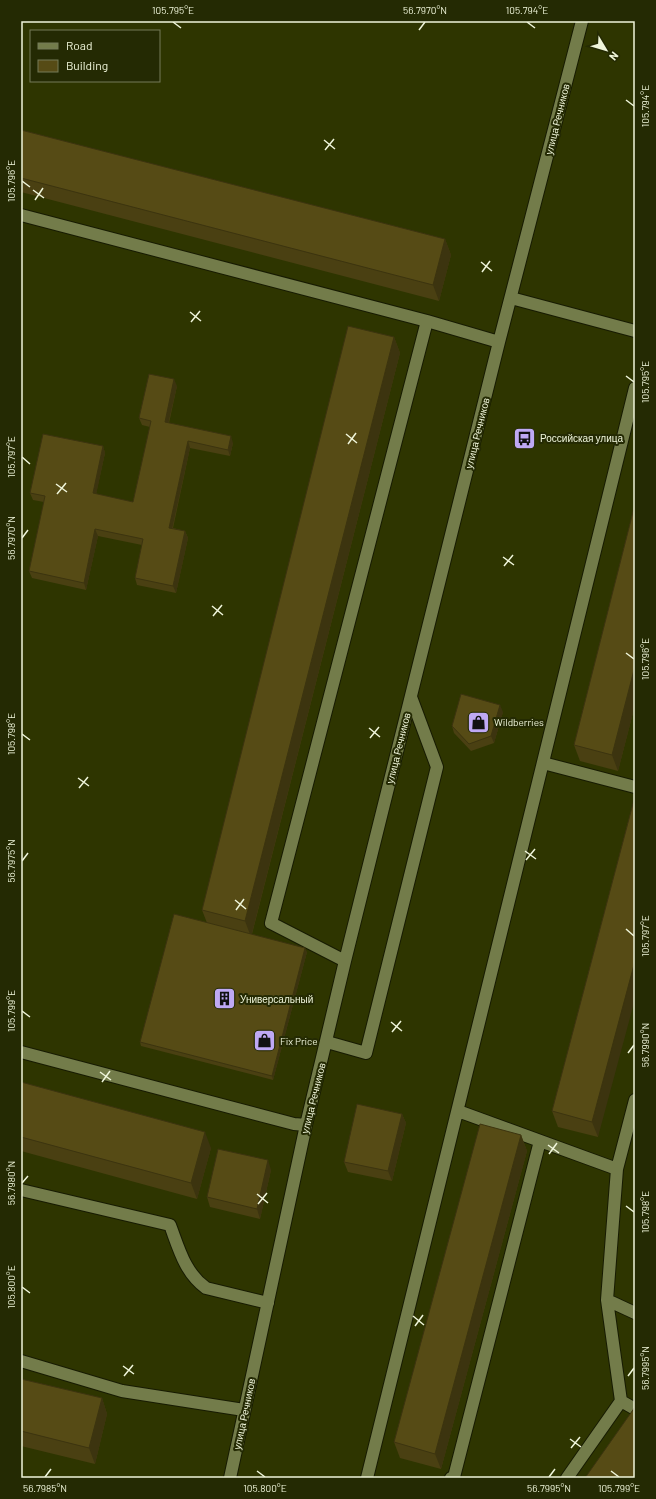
<svg xmlns="http://www.w3.org/2000/svg" width="656" height="1499" viewBox="0 0 656 1499" font-family="Barlow,sans-serif">
  <rect width="100%" height="100%" fill="#2e3500"/>
  <g fill="none" stroke-linecap="round" stroke-linejoin="round">
    <defs>
      <path id="minor" d="M21,215L427,321L499,342
        M511,298L635,331
        M543,763L635,787
        M345,961L271,923L427,321
        M327,1042L366,1053L437,767L411,697
        M21,1052L294,1124L306,1125
        M458,1111L617,1169L607,1300L635,1313
        M617,1169L635,1100
        M21,1190L170,1225C179,1249 185,1273 206,1288L268,1303
        M21,1361L122,1391L244,1410
        M621,1401L635,1409
        M230,1478L306,1125L345,961L499,342L582,21
        M367,1478L635,388
        M451,1478L454,1477L540,1141
        M567,1478L621,1401L607,1300"/>
    </defs>
    <use href="#minor" stroke="#171b02" stroke-width="14"/>
    <use href="#minor" stroke="#737c4a" stroke-width="12"/>
  </g>
  <path fill="#4a4012" d="M21,130L445,239L451,255L439,301L21,192Z
    M394,337L400,353L252,934L307,952L273,1080L141,1046L140,1042L207,923L202,910Z
    M177,386L169,423L233,443L230,456L190,448L173,528L185,531L188,538L176,593L137,585L135,578L142,545L98,536L86,590L32,578L29,571L44,502L33,500L30,493L103,446L105,453L96,494L133,502L150,427L142,425L139,418Z
    M635,504V705L618,771L580,761L574,745Z
    M503,712L494,743L471,751L454,733L452,726Z
    M635,796L598,1137L558,1127L552,1111Z
    M21,1082L211,1148L197,1199L21,1151Z
    M402,1114L406,1123L392,1181L348,1172L344,1162Z
    M521,1135L527,1151L441,1469L400,1458L394,1442Z
    M271,1170L260,1219L210,1207L207,1197Z
    M21,1379L102,1398L107,1414L95,1464L21,1446Z"/>
  <path fill="#3c340f" d="M445,239L451,255L439,301L433,285Z
    M394,337L400,353L251,937L245,921Z
    M174,379L177,386L167,429L165,422Z
    M231,436L233,443L230,456L228,450Z
    M188,441L190,448L171,534L169,528Z
    M103,446L105,453L95,500L93,493Z
    M95,529L98,536L86,590L84,583Z
    M185,531L188,538L176,593L173,586Z
    M635,666V705L618,771L612,755Z
    M500,705L503,712L494,743L491,736Z
    M305,948L307,952L273,1080L272,1076Z
    M635,961V999L598,1137L592,1122Z
    M402,1114L406,1123L392,1181L388,1171Z
    M205,1132L211,1148L197,1199L191,1183Z
    M521,1135L527,1151L441,1469L435,1454Z
    M268,1160L271,1170L260,1219L257,1209Z
    M102,1398L107,1414L95,1464L89,1448Z"/>
  <path fill="#564b15" stroke="#3c340f" d="M21,130L445,239L433,285L21,178Z
    M348,326L394,337L245,921L202,910Z
    M149,374L174,379L165,422L231,436L228,450L188,441L169,528L185,531L173,586L135,578L143,539L95,529L84,583L29,571L45,496L30,493L43,434L103,446L93,493L133,502L151,421L139,418Z
    M635,504V666L612,755L574,745Z
    M461,694L500,705L491,736L469,744L452,726Z
    M635,796V961L592,1122L552,1111Z
    M174,914L305,948L272,1076L140,1042Z
    M21,1082L205,1132L191,1183L21,1137Z
    M357,1104L402,1114L388,1171L344,1162Z
    M480,1124L521,1135L435,1454L394,1442Z
    M218,1149L268,1160L257,1209L207,1197Z
    M21,1379L102,1398L89,1448L21,1431Z
    M635,1407V1478H585Z"/>
  <path fill="none" stroke="#eff5da" stroke-width="1.5" d="M173,22L181,28M527,22L535,28M419,30L425,22M626,100L634,106M324,140L335,149M325,150L334,139M22,181L30,187M33,190L44,198M35,200L43,188M481,262L492,271M482,272L490,261M190,312L201,321M191,322L200,311M626,376L634,382M346,434L357,443M348,444L356,433M22,457L30,464M56,484L67,492M57,494L66,483M22,538L28,530M503,557L514,565M504,566L513,555M212,606L223,615M213,616L222,605M626,653L634,659M369,728L380,737M22,734L30,740M370,738L379,727M78,778L89,786M79,788L88,777M525,851L536,859M526,860L535,849M22,861L28,853M235,900L246,909M236,910L244,899M626,929L634,936M22,1011L30,1017M391,1022L402,1031M392,1032L401,1021M628,1053L634,1045M100,1072L111,1080M102,1082L110,1071M548,1145L559,1153M549,1154L557,1143M22,1183L28,1176M257,1194L268,1203M258,1204L267,1193M626,1206L634,1212M22,1287L30,1293M413,1316L424,1325M415,1326L423,1315M123,1366L134,1374M124,1376L133,1365M628,1376L634,1368M570,1439L581,1447M571,1448L580,1437M257,1471L265,1477M611,1471L619,1477M45,1477L51,1469M549,1477L555,1469"/>
  <defs>
    <symbol id="bus-square" viewBox="-11 -11 22 22"><rect x="-9" y="-9" width="18" height="18" rx="4" fill="#bfa9f4" stroke="#242a03"/><path d="M-5-6H5V4H4V6H2V4H-2V6H-4V4H-5ZM-3.5-4V0h7V-4ZM-3.5 1.2v1.5H-2V1.2ZM2 1.2v1.5H3.5V1.2Z" fill="#111"/></symbol>
    <symbol id="shop-square" viewBox="-11 -11 22 22"><rect x="-9" y="-9" width="18" height="18" rx="4" fill="#bfa9f4" stroke="#242a03"/><path d="M-5-2.5h2.3a2.7 3.5 0 0 1 5.4 0H5L5.5 6h-11ZM-1.5-2.5h3a1.5 2.3 0 0 0-3 0Z" fill="#111"/></symbol>
    <symbol id="building-square" viewBox="-11 -11 22 22"><rect x="-9" y="-9" width="18" height="18" rx="4" fill="#bfa9f4" stroke="#242a03"/><path d="M-4-6H4V6H1V3H-1V6H-4ZM-2.5-4.3h1.7v1.8h-1.7ZM.8-4.3h1.7v1.8H.8ZM-2.5-1h1.7V.8h-1.7ZM.8-1h1.7V.8H.8Z" fill="#111"/></symbol>
  </defs>
  <g fill-rule="evenodd">
    <use href="#bus-square" x="512" y="426" width="25" height="25"/>
    <use href="#shop-square" x="466" y="710" width="25" height="25"/>
    <use href="#building-square" x="212" y="986" width="25" height="25"/>
    <use href="#shop-square" x="252" y="1028" width="25" height="25"/>
  </g>
  <g text-anchor="middle" stroke-width="4" stroke-linejoin="round" paint-order="stroke">
    <g font-size="10" fill="#eff5da" stroke="#242a03">
      <text transform="translate(557 119) rotate(-76)" y="4">улица Речников</text>
      <text transform="translate(477 433) rotate(-76)" y="4">улица Речников</text>
      <text transform="translate(398 748) rotate(-76)" y="4">улица Речников</text>
      <text transform="translate(313 1098) rotate(-76)" y="4">улица Речников</text>
      <text transform="translate(244 1414) rotate(-78)" y="4">улица Речников</text>
    </g>
    <g font-size="10" fill="#eff5da" stroke="#242a03" text-anchor="start">
      <text x="540" y="442">Российская улица</text>
      <text x="494" y="726">Wildberries</text>
      <text x="240" y="1003">Универсальный</text>
      <text x="280" y="1045">Fix Price</text>
    </g>
  </g>
  <rect width="656" height="1499" fill="none" stroke="#242a03" stroke-width="44"/>
  <rect x="30" y="30" width="130" height="52" fill="#242a03" stroke="#757b59"/>
  <rect x="38" y="43" width="20" height="6" fill="#737c4a" stroke="#757b59"/>
  <text x="66" y="50" font-size="12" fill="#eff5da">Road</text>
  <rect x="38" y="60" width="20" height="12" fill="#564b15" stroke="#757b59"/>
  <text x="66" y="70" font-size="12" fill="#eff5da">Building</text>
  <g transform="translate(606 50) rotate(128)" stroke="#242a03" stroke-width="3" paint-order="stroke">
  <path d="M0-3L7 15L0 10L-7 15Z" fill="#eff5da"/>
  <text y="-6" font-size="11" font-weight="bold" text-anchor="middle" fill="#eff5da">N</text>
  </g>
  <rect x="22" y="22" width="612" height="1455" fill="none" stroke="#eff5da" stroke-width="1.5"/>
  <g font-size="10" text-anchor="middle" fill="#eff5da">
    <text x="173" y="14">105.795°E</text>
    <text x="425" y="14">56.7970°N</text>
    <text x="527" y="14">105.794°E</text>
    <text transform="translate(645 106) rotate(-90)" y="4">105.794°E</text>
    <text transform="translate(11 181) rotate(-90)" y="4">105.796°E</text>
    <text transform="translate(645 382) rotate(-90)" y="4">105.795°E</text>
    <text transform="translate(11 457) rotate(-90)" y="4">105.797°E</text>
    <text transform="translate(11 538) rotate(-90)" y="4">56.7970°N</text>
    <text transform="translate(645 659) rotate(-90)" y="4">105.796°E</text>
    <text transform="translate(11 734) rotate(-90)" y="4">105.798°E</text>
    <text transform="translate(11 861) rotate(-90)" y="4">56.7975°N</text>
    <text transform="translate(645 936) rotate(-90)" y="4">105.797°E</text>
    <text transform="translate(11 1011) rotate(-90)" y="4">105.799°E</text>
    <text transform="translate(645 1045) rotate(-90)" y="4">56.7990°N</text>
    <text transform="translate(11 1183) rotate(-90)" y="4">56.7980°N</text>
    <text transform="translate(645 1212) rotate(-90)" y="4">105.798°E</text>
    <text transform="translate(11 1287) rotate(-90)" y="4">105.800°E</text>
    <text transform="translate(645 1368) rotate(-90)" y="4">56.7995°N</text>
    <text x="45" y="1492">56.7985°N</text>
    <text x="265" y="1492">105.800°E</text>
    <text x="549" y="1492">56.7995°N</text>
    <text x="619" y="1492">105.799°E</text>
  </g>
</svg>
